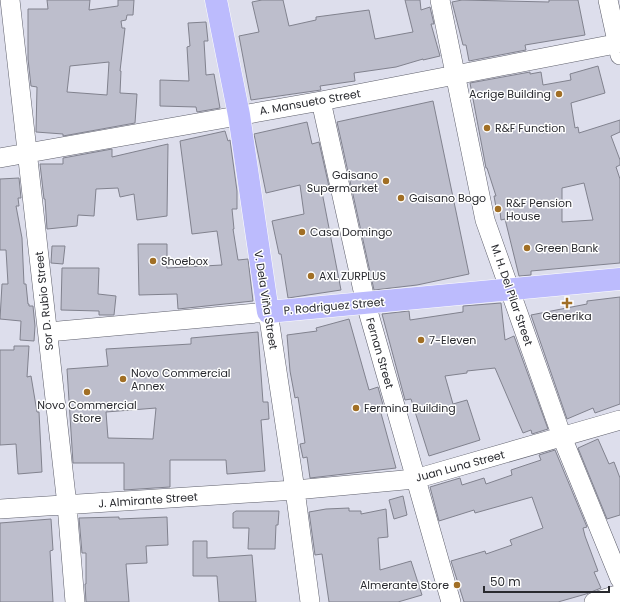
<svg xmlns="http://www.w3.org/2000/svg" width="620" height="602" viewBox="0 0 620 602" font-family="Poppins,sans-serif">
  <rect width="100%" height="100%" fill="#dddeec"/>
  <path fill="#bdbecc" stroke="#81828e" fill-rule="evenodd" d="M47,0H90L89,10L118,6V0H134L133,15H127L126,20L121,21L122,28H125L120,71H121L120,93L137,94L135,123L63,136V134L36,132L37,87L31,86L28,59V9H48ZM109,62L107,95L67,92L70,66Z
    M262,0H283L289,26L316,20V17L369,10L375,39L413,32L405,0H420L421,10L430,7L434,24H431L440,56L423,60V59L396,67L354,73L355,81L320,86L321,90L251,100L239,36L259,32L252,2Z
    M462,0L549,2V0H578L585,35L525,45L526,50L469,61L466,45H463L452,2Z
    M206,22L208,41H204L206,75L214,74L220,108L197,112L196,107L160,106V80L189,81L187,47L190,46L188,23Z
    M598,66L605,93L571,103L575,128L578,127L579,133L620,120V132L611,136L620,160V165L616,167L620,179V263L531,271V275L519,276L505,219L501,220L500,212L497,213L494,196H496L487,168H486L470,83L530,72V74L541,72L543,85L571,80L570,74ZM584,183L593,220L562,222V188Z
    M433,101L469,274L417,285L374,290L337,122Z
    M307,122L312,144L319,142L330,191L322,192L341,290L288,298L281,254H279L272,221L304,214L300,185L266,193L254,134Z
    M225,131L228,141L230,140L237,191V209H232L234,229H233L238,260L248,259L253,301L178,309L177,294L139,295L138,244H167V268L222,265L217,231L192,234L180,141Z
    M168,144L167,216L137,220L134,194L120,197L118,188L96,189L94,216L78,215L77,226L47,229L45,199H44L40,164H63V158L112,149V157Z
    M19,178L21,198H18L19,206H16L22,238L24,284H26L28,304H29V306H33L35,326L34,341L20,340L21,321L0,319L2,284H8L6,250H0V179Z
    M52,246H65L63,264L51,263Z
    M62,268H99L98,294L116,296L114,315H99V311L61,310Z
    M620,297V404L595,413L593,408L567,419L531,315L587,304V301Z
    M501,303L505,340L514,336L548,429L532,434L531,430L523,433L495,368L467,371V373L445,376L453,404L467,400L480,440L429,456L411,399L405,400L382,314L409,311L410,320L463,312V306Z
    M349,319L369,390L378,387L383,405L379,406L396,468L310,478L307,457L303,458L300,444L305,443L298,397L295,398L290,371L287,335L317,331L316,328Z
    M258,332L263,402H268L269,419L261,420L265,471L227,474L226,460H170V487L124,490V463H73L67,369L108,366L106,349L191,344V338ZM156,408L153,439L108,438L106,412Z
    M14,346H29L27,377L31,376L37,412H39L42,472L18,474L16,444L0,445V350H14Z
    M598,439L609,464L614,462L620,478V515L607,519L578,448Z
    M555,450L587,527L583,528L585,536L598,571L594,572L601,588L586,594L558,602H464L451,561L485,551L486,554L512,545L510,540L543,528L532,497L475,513L474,510L439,521L430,487L460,478L462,485L484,478L486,484L512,475L511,470L541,460L539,455Z
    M403,496L407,515L394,519L389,500Z
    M349,508V511H361V514L386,509L388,537L378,538L380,570L411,561L422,595L398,602H329L322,554L315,555L309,512L326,509Z
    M236,511H279L278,525H276L275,549H248L249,528H233V513Z
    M119,517V519L167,517L168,545L146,546L147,563L126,564L129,602H86L85,584H86V553H82L79,518Z
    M51,519L53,550L50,551L53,602H0V523Z
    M193,541H207V558L252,555L256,602H219L217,576H193Z"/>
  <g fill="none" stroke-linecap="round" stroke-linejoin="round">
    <defs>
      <path id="minor" d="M10,0L67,505L75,602
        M440,0L485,220L562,437L620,579
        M608,0L620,55
        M321,101L366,304L451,602
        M0,158L321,101L620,43
        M48,332L268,312L295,490L310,602
        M0,509L295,490L415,479L620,420
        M594,602L620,594"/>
      <path id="major" d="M216,0L239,115L268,312L620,279"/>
    </defs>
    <use href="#minor" stroke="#5f606c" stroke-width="20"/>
    <use href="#major" stroke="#fff" stroke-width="23"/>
    <use href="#minor" stroke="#fff" stroke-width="19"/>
    <use href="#major" stroke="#bcbbfd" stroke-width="22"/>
  </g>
  <g fill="#a16f25" stroke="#fff" stroke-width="1.5">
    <circle cx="559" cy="94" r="4"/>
    <circle cx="487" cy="128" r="4"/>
    <circle cx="386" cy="181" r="4"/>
    <circle cx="401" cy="198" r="4"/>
    <circle cx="498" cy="209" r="4"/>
    <circle cx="302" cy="232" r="4"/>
    <circle cx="527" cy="248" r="4"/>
    <circle cx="153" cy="261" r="4"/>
    <circle cx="311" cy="276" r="4"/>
    <path d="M565 297h4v4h4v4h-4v4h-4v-4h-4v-4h4z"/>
    <circle cx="421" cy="340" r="4"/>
    <circle cx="123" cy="379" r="4"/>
    <circle cx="87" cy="392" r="4"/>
    <circle cx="356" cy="408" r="4"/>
    <circle cx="457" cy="585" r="4"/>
  </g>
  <g text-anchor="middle" stroke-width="3" stroke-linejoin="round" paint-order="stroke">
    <g font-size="11" fill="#292a2f" stroke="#fff" text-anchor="start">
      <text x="551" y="98" text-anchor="end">Acrige Building</text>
      <text x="495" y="132">R&amp;F Function</text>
      <text x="378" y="179" text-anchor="end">Gaisano<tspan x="378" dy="13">Supermarket</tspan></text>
      <text x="409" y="202">Gaisano Bogo</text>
      <text x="506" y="207">R&amp;F Pension<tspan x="506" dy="13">House</tspan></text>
      <text x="310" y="236">Casa Domingo</text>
      <text x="535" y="252">Green Bank</text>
      <text x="161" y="265">Shoebox</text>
      <text x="319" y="280">AXL ZURPLUS</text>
      <text x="567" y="320" text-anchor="middle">Generika</text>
      <text x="429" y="344">7-Eleven</text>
      <text x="131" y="377">Novo Commercial<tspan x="131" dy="13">Annex</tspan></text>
      <text x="87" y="409" text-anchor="middle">Novo Commercial<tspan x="87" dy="13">Store</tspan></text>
      <text x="364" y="412">Fermina Building</text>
      <text x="449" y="589" text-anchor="end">Almerante Store</text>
    </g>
    <g font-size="11" fill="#292a2f" stroke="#fff">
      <text transform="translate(310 102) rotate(-10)" y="4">A. Mansueto Street</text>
      <text transform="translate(512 295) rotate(71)" y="4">M. H. Del Pilar Street</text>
      <text transform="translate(266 300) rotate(81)" y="4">V. Dela Viña Street</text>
      <text transform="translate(44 301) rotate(-96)" y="4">Sor D. Rubio Street</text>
      <text transform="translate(334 306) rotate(-5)" y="4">P. Rodriguez Street</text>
      <text transform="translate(380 353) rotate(74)" y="4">Fernan Street</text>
      <text transform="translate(460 466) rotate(-15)" y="4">Juan Luna Street</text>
      <text transform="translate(148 500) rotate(-4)" y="4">J. Almirante Street</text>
    </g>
  </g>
  <path d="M484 586v6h125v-6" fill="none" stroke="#292a2f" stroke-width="2"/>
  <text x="490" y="586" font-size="12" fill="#292a2f" stroke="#ffffff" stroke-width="3" paint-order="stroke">50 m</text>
</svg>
